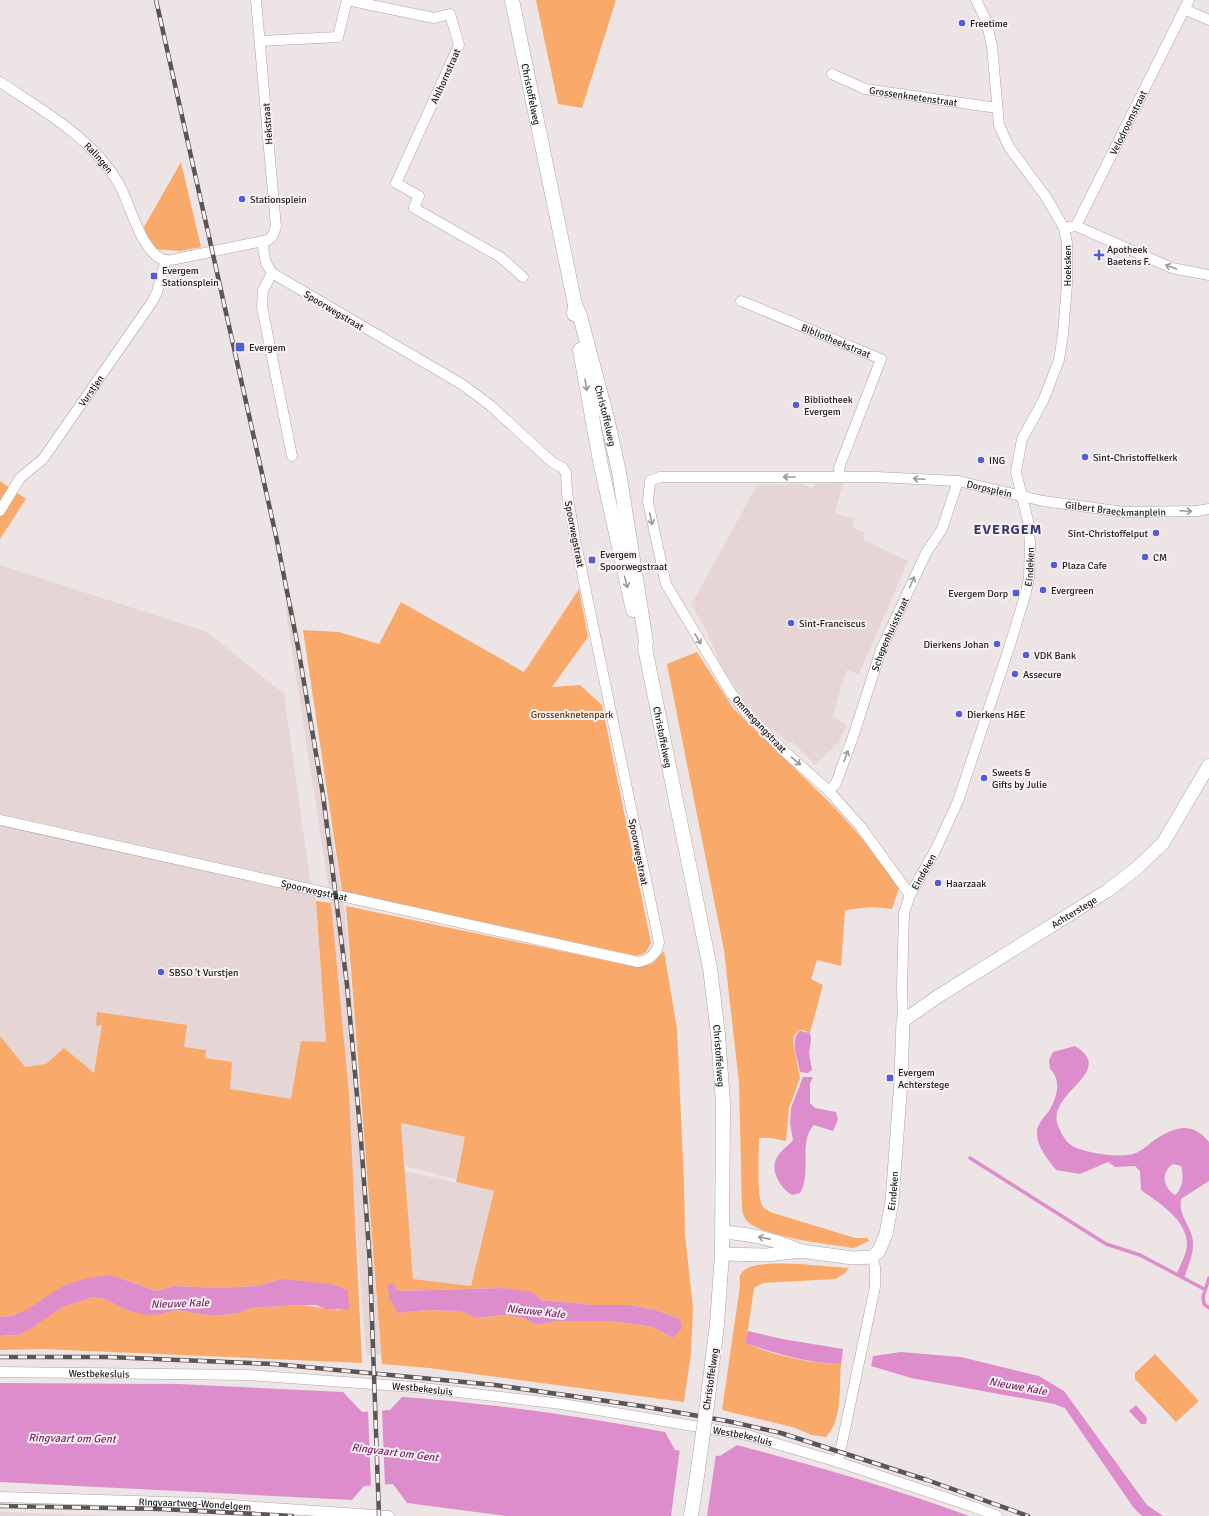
<svg xmlns="http://www.w3.org/2000/svg" width="1209" height="1516" viewBox="0 0 1209 1516" font-family="Signika,sans-serif">
  <rect width="100%" height="100%" fill="#ede5e5"/>
  <path fill="#e6d5d5" d="M843,483L835,513L854,519L852,528L865,532L863,537L864,540L908,561L859,674L847,670L843,682H842L833,717L847,725L839,742L815,765L792,741L789,744L758,715L743,698L725,673L704,626L691,605L757,485L802,484L812,488L816,484Z
    M0,565L207,632L284,694L311,886L316,901L342,1279L120,1278L0,1317Z
    M293,603L345,913L381,1354L366,1355L331,903L285,605Z
    M401,1123L465,1137L456,1179L405,1166Z
    M404,1171L494,1191L471,1286L413,1279Z
    M0,1512L30,1513L119,1516H0Z"/>
  <path fill="#f9a969" fill-rule="evenodd" d="M536,0H616L582,108L558,104Z
    M181,162L201,247L180,251L156,249L149,241L144,227Z
    M0,481L26,499L0,539Z
    M579,589L588,637L552,687L580,685L602,705L651,943L646,952L637,956L342,891L303,630L339,632L379,644L401,602L524,672Z
    M697,652L733,708L834,807L860,836L899,888L892,909L872,907L845,910L841,966L817,960L811,979L823,985L810,1033L803,1030L799,1031L795,1034L793,1041L800,1078L789,1108L786,1141L771,1138H759C759,1152 756,1197 763,1207C765,1209 768,1210 770,1212L855,1238H867L869,1241L854,1248C829,1244 770,1238 749,1223C745,1220 743,1215 742,1210L739,1083L724,950L667,664Z
    M316,901L331,903L349,1094L362,1363L42,1349L0,1350V1336L18,1335L61,1308L93,1297L104,1299L129,1311L162,1314L176,1310L214,1316L238,1313L251,1308L300,1305L341,1310L282,1279L257,1286L219,1288L174,1286L156,1291L120,1278L68,1284L26,1311L9,1316L0,1317V1036L25,1067L46,1064L64,1048L94,1073L102,1025L96,1026L97,1012L187,1025L184,1047L206,1050L205,1058L232,1062L230,1089L291,1099L301,1041L326,1042Z
    M346,906L637,967L652,964L664,951L677,1029L684,1183L685,1235L693,1307L691,1353L684,1402L429,1368L382,1364ZM401,1123L465,1137L456,1182L494,1191L471,1286L413,1279ZM394,1284L398,1291L503,1288L541,1300L593,1305H630L656,1310L680,1319L673,1338L653,1327L611,1321H557L538,1325L523,1318L505,1315L476,1318L462,1311L427,1310L398,1313Z
    M799,1264L849,1268L844,1274L835,1279L763,1283L754,1288L746,1343C775,1356 808,1363 841,1364C839,1386 843,1420 826,1437L812,1435L792,1427L722,1410L740,1286C740,1283 739,1279 740,1276C744,1260 786,1264 799,1264Z
    M1155,1354L1199,1401L1176,1422L1135,1379V1373Z"/>
  <path fill="#de8dcc" fill-rule="evenodd" d="M800,1031L810,1033L811,1039L809,1053L812,1070L808,1073L800,1072C798,1059 789,1040 800,1031Z
    M1075,1046C1119,1073 1042,1093 1059,1128C1062,1134 1065,1141 1071,1145C1083,1153 1120,1158 1133,1154C1143,1151 1148,1144 1156,1139C1177,1126 1192,1122 1209,1142V1181L1181,1199C1178,1215 1191,1226 1193,1241C1194,1255 1188,1266 1184,1278L1177,1274C1179,1267 1184,1259 1186,1251C1193,1223 1159,1203 1141,1190L1140,1171L1135,1166L1115,1167L1108,1162L1080,1174L1056,1170C1048,1159 1036,1146 1037,1132C1037,1124 1044,1117 1049,1111C1057,1098 1062,1080 1050,1069L1049,1060L1053,1052ZM1173,1164L1181,1166C1184,1176 1183,1188 1175,1195C1163,1187 1160,1173 1173,1164Z
    M803,1077H813L810,1083V1103L815,1108L836,1112L838,1119L833,1131L814,1125C798,1141 812,1174 800,1193L792,1195C779,1187 767,1167 780,1153C784,1148 789,1145 793,1140L790,1123L791,1108Z
    M108,1275L120,1278L156,1291L174,1286L219,1288L257,1286L282,1279L330,1284L348,1290L349,1309H327L315,1305H300L251,1308L238,1313L214,1316L176,1310L162,1314L148,1315L129,1311L104,1299L93,1297L61,1308L30,1329L18,1335L0,1336V1317C30,1316 43,1294 69,1284C80,1279 95,1277 108,1275Z
    M394,1284L398,1291L503,1288L532,1292L541,1300L593,1305H630L656,1310L680,1319L682,1328L673,1338L653,1327L611,1321H557L538,1325L523,1318L505,1315L476,1318L461,1311L427,1310L398,1313L390,1299L387,1285Z
    M748,1331L782,1339L843,1349L841,1364C807,1363 777,1354 745,1343Z
    M901,1352L961,1357L1039,1376L1064,1391L1147,1505L1163,1516H1142L1133,1507L1065,1408L1054,1404L911,1378L871,1366L873,1356Z
    M0,1383L178,1384L343,1392L362,1412L390,1410L402,1397C490,1403 578,1416 665,1432L675,1450L720,1456L737,1445C815,1466 893,1488 969,1516H506L407,1503L393,1484L364,1486L352,1500L0,1482Z
    M1136,1405L1147,1418L1146,1424H1141L1129,1411Z"/>
  <path fill="#ede5e5" d="M368,1409H382L385,1487H371Z
    M680,1448L716,1454L707,1516H671Z"/>
  <g fill="none" stroke-linecap="round" stroke-linejoin="round">
    <path stroke="#de8dcc" stroke-width="3.5" d="M970,1158L1106,1244L1140,1255L1204,1289
      M1209,1278L1203,1297L1204,1304L1209,1308"/>
    <defs>
      <g id="minor">
        <path d="M1184,9L1209,20"/>
        <path d="M260,41L338,37L347,0L434,18L450,14L459,45L396,183L419,196L414,208L500,257L523,277"/>
        <path id="s1" d="M832,74L865,89L997,108"/>
        <path id="s2" d="M0,82C43,111 92,137 119,184C130,204 141,252 164,260C168,261 172,260 176,259L268,240L272,237L276,227L256,0"/>
        <path d="M1076,226L1172,268L1209,275"/>
        <path id="s3" d="M1064,228L1076,226L1189,0"/>
        <path d="M272,273L263,290L262,307L292,456"/>
        <path id="s4" d="M741,301L881,359L839,468L840,477"/>
        <path id="s5" d="M0,511L20,478L43,459L152,302L157,292L166,260"/>
        <path id="s6" d="M829,791L836,783L853,737L881,650L926,553L942,529L958,481"/>
        <path id="s7" d="M0,820L638,962C650,960 657,954 659,942L576,544L567,493L566,473L563,468L552,462L491,406L463,385L272,273L266,263L262,242"/>
        <path id="s8" d="M910,895L861,827L829,791L783,750L746,712L731,693L666,584L648,502L650,481L660,477H876L958,481L1043,501L1124,512L1197,511L1209,509"/>
        <path id="s9" d="M903,1021L902,987L904,913L910,895L936,849L958,801L1009,648L1026,592L1029,578L1030,543L1028,521L1016,472L1022,439L1043,401L1059,360L1063,334L1067,284V243L1064,228L1046,197L1009,147L999,125L992,46L986,20L976,0"/>
        <path id="s10" d="M0,1372L248,1375L414,1387L562,1404L747,1435L838,1462L974,1507L997,1516"/>
        <path d="M838,1462L875,1287V1267L872,1257"/>
        <path id="s11" d="M0,1497L201,1503L389,1516"/>
      </g>
      <g id="tertiary">
        <path d="M722,1232C751,1234 774,1239 801,1251"/>
        <path id="s12" d="M722,1254L767,1255L801,1251L853,1258L872,1257L879,1251L886,1234L892,1202L901,1080L903,1021L937,997L1107,891L1137,868L1163,843L1209,765"/>
      </g>
      <g id="secondary">
        <path id="s13" d="M512,0L575,305L574,314"/>
        <path id="s14" d="M575,305L580,316L607,418L619,472L646,642L645,648L710,968L718,1034L723,1103L722,1254L717,1324L708,1397"/>
        <path d="M580,350L600,461L633,610"/>
        <path d="M691,1516L698,1469"/>
      </g>
    </defs>
    <use href="#minor" stroke="#aca5a5" stroke-width="11"/>
    <use href="#tertiary" stroke="#aca5a5" stroke-width="14"/>
    <use href="#secondary" stroke="#aca5a5" stroke-width="15"/>
    <use href="#minor" stroke="#fff" stroke-width="10"/>
    <use href="#tertiary" stroke="#fff" stroke-width="13"/>
    <use href="#secondary" stroke="#fff" stroke-width="14"/>
    <defs>
      <path id="rail" d="M156,0L276,536L298,647L323,795L347,985L361,1140L370,1264L379,1516
        M0,1357H108L274,1364L495,1385L641,1406L727,1421L781,1433L927,1480L1028,1516
        M0,1506L161,1509L292,1516"/>
    </defs>
    <use href="#rail" stroke="#5b5656" stroke-width="4.5"/>
    <use href="#rail" stroke="#faf2f2" stroke-width="3" stroke-dasharray="9" stroke-linecap="butt"/>
    <defs>
      <path id="secondary-bridge" d="M698,1469L708,1397"/>
    </defs>
    <use href="#secondary-bridge" stroke="#aca5a5" stroke-width="15" stroke-linecap="butt"/>
    <use href="#secondary-bridge" stroke="#fff" stroke-width="14"/>
  </g>
  <defs><path id="oneway-shaft" d="M-6 0H5M1.5-3L5.5 0L1.5 3" fill="none" stroke-width="1.6" stroke-linecap="round" stroke-linejoin="round"/></defs>
  <g stroke="#9a9898">
    <use href="#oneway-shaft" transform="translate(1171 267) rotate(-160)"/>
    <use href="#oneway-shaft" transform="translate(586 385) rotate(80)"/>
    <use href="#oneway-shaft" transform="translate(789 477) rotate(-180)"/>
    <use href="#oneway-shaft" transform="translate(919 479) rotate(-177)"/>
    <use href="#oneway-shaft" transform="translate(1186 511) rotate(3)"/>
    <use href="#oneway-shaft" transform="translate(651 519) rotate(78)"/>
    <use href="#oneway-shaft" transform="translate(626 582) rotate(76)"/>
    <use href="#oneway-shaft" transform="translate(912 582) rotate(-66)"/>
    <use href="#oneway-shaft" transform="translate(698 639) rotate(59)"/>
    <use href="#oneway-shaft" transform="translate(846 756) rotate(-69)"/>
    <use href="#oneway-shaft" transform="translate(796 761) rotate(41)"/>
    <use href="#oneway-shaft" transform="translate(764 1238) rotate(-169)"/>
  </g>
  <g fill="#515ed4" stroke="#faf2f2" stroke-width="1.5">
    <circle cx="962" cy="23" r="4"/>
    <circle cx="242" cy="199" r="4"/>
    <path d="M1097 249h4v4h4v4h-4v4h-4v-4h-4v-4h4z"/>
    <rect x="150" y="272" width="8" height="8" rx="2"/>
    <rect x="235" y="342" width="10" height="10" rx="2"/>
    <circle cx="796" cy="405" r="4"/>
    <circle cx="1085" cy="457" r="4"/>
    <circle cx="981" cy="460" r="4"/>
    <circle cx="1156" cy="533" r="4"/>
    <circle cx="1145" cy="557" r="4"/>
    <rect x="588" y="556" width="8" height="8" rx="2"/>
    <circle cx="1054" cy="565" r="4"/>
    <circle cx="1043" cy="590" r="4"/>
    <rect x="1012" y="589" width="8" height="8" rx="2"/>
    <circle cx="791" cy="623" r="4"/>
    <circle cx="997" cy="644" r="4"/>
    <circle cx="1026" cy="655" r="4"/>
    <circle cx="1015" cy="674" r="4"/>
    <circle cx="959" cy="714" r="4"/>
    <circle cx="984" cy="778" r="4"/>
    <circle cx="938" cy="883" r="4"/>
    <circle cx="161" cy="972" r="4"/>
    <rect x="886" y="1074" width="8" height="8" rx="2"/>
  </g>
  <g text-anchor="middle" stroke-width="4" stroke-linejoin="round" paint-order="stroke">
    <g font-size="10" fill="#1e1b1b" stroke="#faf2f2" text-anchor="start">
      <text x="970" y="27">Freetime</text>
      <text x="250" y="203">Stationsplein</text>
      <text x="1107" y="253">Apotheek<tspan x="1107" dy="12">Baetens F.</tspan></text>
      <text x="162" y="274">Evergem<tspan x="162" dy="12">Stationsplein</tspan></text>
      <text x="249" y="351">Evergem</text>
      <text x="804" y="403">Bibliotheek<tspan x="804" dy="12">Evergem</tspan></text>
      <text x="1093" y="461">Sint-Christoffelkerk</text>
      <text x="989" y="464">ING</text>
      <text x="1148" y="537" text-anchor="end">Sint-Christoffelput</text>
      <text x="600" y="558">Evergem<tspan x="600" dy="12">Spoorwegstraat</tspan></text>
      <text x="1153" y="561">CM</text>
      <text x="1062" y="569">Plaza Cafe</text>
      <text x="1051" y="594">Evergreen</text>
      <text x="1008" y="597" text-anchor="end">Evergem Dorp</text>
      <text x="799" y="627">Sint-Franciscus</text>
      <text x="989" y="648" text-anchor="end">Dierkens Johan</text>
      <text x="1034" y="659">VDK Bank</text>
      <text x="1023" y="678">Assecure</text>
      <text x="967" y="718">Dierkens H&amp;E</text>
      <text x="992" y="776">Sweets &amp;<tspan x="992" dy="12">Gifts by Julie</tspan></text>
      <text x="946" y="887">Haarzaak</text>
      <text x="169" y="976">SBSO 't Vurstjen</text>
      <text x="898" y="1076">Evergem<tspan x="898" dy="12">Achterstege</tspan></text>
    </g>
    <g font-size="10" fill="#1e1b1b" stroke="#faf2f2">
      <text transform="translate(445 76) rotate(-66)" y="4">Ahlhornstraat</text>
      <text dy="4" stroke="none"><textPath href="#s13" startOffset="96">Christoffelweg</textPath></text>
      <text dy="4" stroke="none"><textPath href="#s1" startOffset="85">Grossenknetenstraat</textPath></text>
      <text dy="4" stroke="none"><textPath href="#s3" startOffset="128">Velodroomstraat</textPath></text>
      <text transform="translate(267 124) rotate(-94)" y="4">Hekstraat</text>
      <text dy="4" stroke="none"><textPath href="#s2" startOffset="125">Ralingen</textPath></text>
      <text dy="4" stroke="none"><textPath href="#s9" startOffset="790">Hoeksken</textPath></text>
      <text transform="translate(334 310) rotate(31)" y="4">Spoorwegstraat</text>
      <text dy="4" stroke="none"><textPath href="#s4" startOffset="103">Bibliotheekstraat</textPath></text>
      <text dy="4" stroke="none"><textPath href="#s5" startOffset="152">Vurstjen</textPath></text>
      <text dy="4" stroke="none"><textPath href="#s14" startOffset="115">Christoffelweg</textPath></text>
      <text dy="4" stroke="none"><textPath href="#s8" startOffset="844">Dorpsplein</textPath></text>
      <text dy="4" stroke="none"><textPath href="#s8" startOffset="972">Gilbert Braeckmanplein</textPath></text>
      <text transform="translate(575 534) rotate(79)" y="4">Spoorwegstraat</text>
      <text dy="4" stroke="none"><textPath href="#s9" startOffset="478">Eindeken</textPath></text>
      <text dy="4" stroke="none"><textPath href="#s6" startOffset="169">Schepenhuisstraat</textPath></text>
      <text transform="translate(760 724) rotate(47)" y="4">Ommegangstraat</text>
      <text dy="4" stroke="none"><textPath href="#s14" startOffset="442">Christoffelweg</textPath></text>
      <text transform="translate(639 852) rotate(79)" y="4">Spoorwegstraat</text>
      <text dy="4" stroke="none"><textPath href="#s9" startOffset="154">Eindeken</textPath></text>
      <text dy="4" stroke="none"><textPath href="#s7" startOffset="322">Spoorwegstraat</textPath></text>
      <text dy="4" stroke="none"><textPath href="#s12" startOffset="595">Achterstege</textPath></text>
      <text dy="4" stroke="none"><textPath href="#s14" startOffset="766">Christoffelweg</textPath></text>
      <text dy="4" stroke="none"><textPath href="#s12" startOffset="222">Eindeken</textPath></text>
      <text dy="4" stroke="none"><textPath href="#s10" startOffset="99">Westbekesluis</textPath></text>
      <text transform="translate(710 1379) rotate(-82)" y="4">Christoffelweg</text>
      <text dy="4" stroke="none"><textPath href="#s10" startOffset="423">Westbekesluis</textPath></text>
      <text dy="4" stroke="none"><textPath href="#s10" startOffset="747">Westbekesluis</textPath></text>
      <text dy="4" stroke="none"><textPath href="#s11" startOffset="195">Ringvaartweg-Wondelgem</textPath></text>
    </g>
    <g font-size="10" fill="#673400" stroke="#faf2f2">
      <text x="572" y="718">Grossenknetenpark</text>
    </g>
    <g font-size="11" font-style="italic" fill="#7b1c6c" stroke="#faf2f2">
      <text transform="translate(180 1303) rotate(-2)" y="4">Nieuwe Kale</text>
      <text transform="translate(536 1311) rotate(6)" y="4">Nieuwe Kale</text>
      <text transform="translate(1018 1386) rotate(10)" y="4">Nieuwe Kale</text>
      <text transform="translate(72 1438) rotate(1)" y="4">Ringvaart om Gent</text>
      <text transform="translate(395 1452) rotate(7)" y="4">Ringvaart om Gent</text>
    </g>
    <g font-size="14" font-weight="bold" letter-spacing="1" fill="#333c77" stroke="#faf2f2">
      <text x="1008" y="534">EVERGEM</text>
    </g>
  </g>
</svg>
